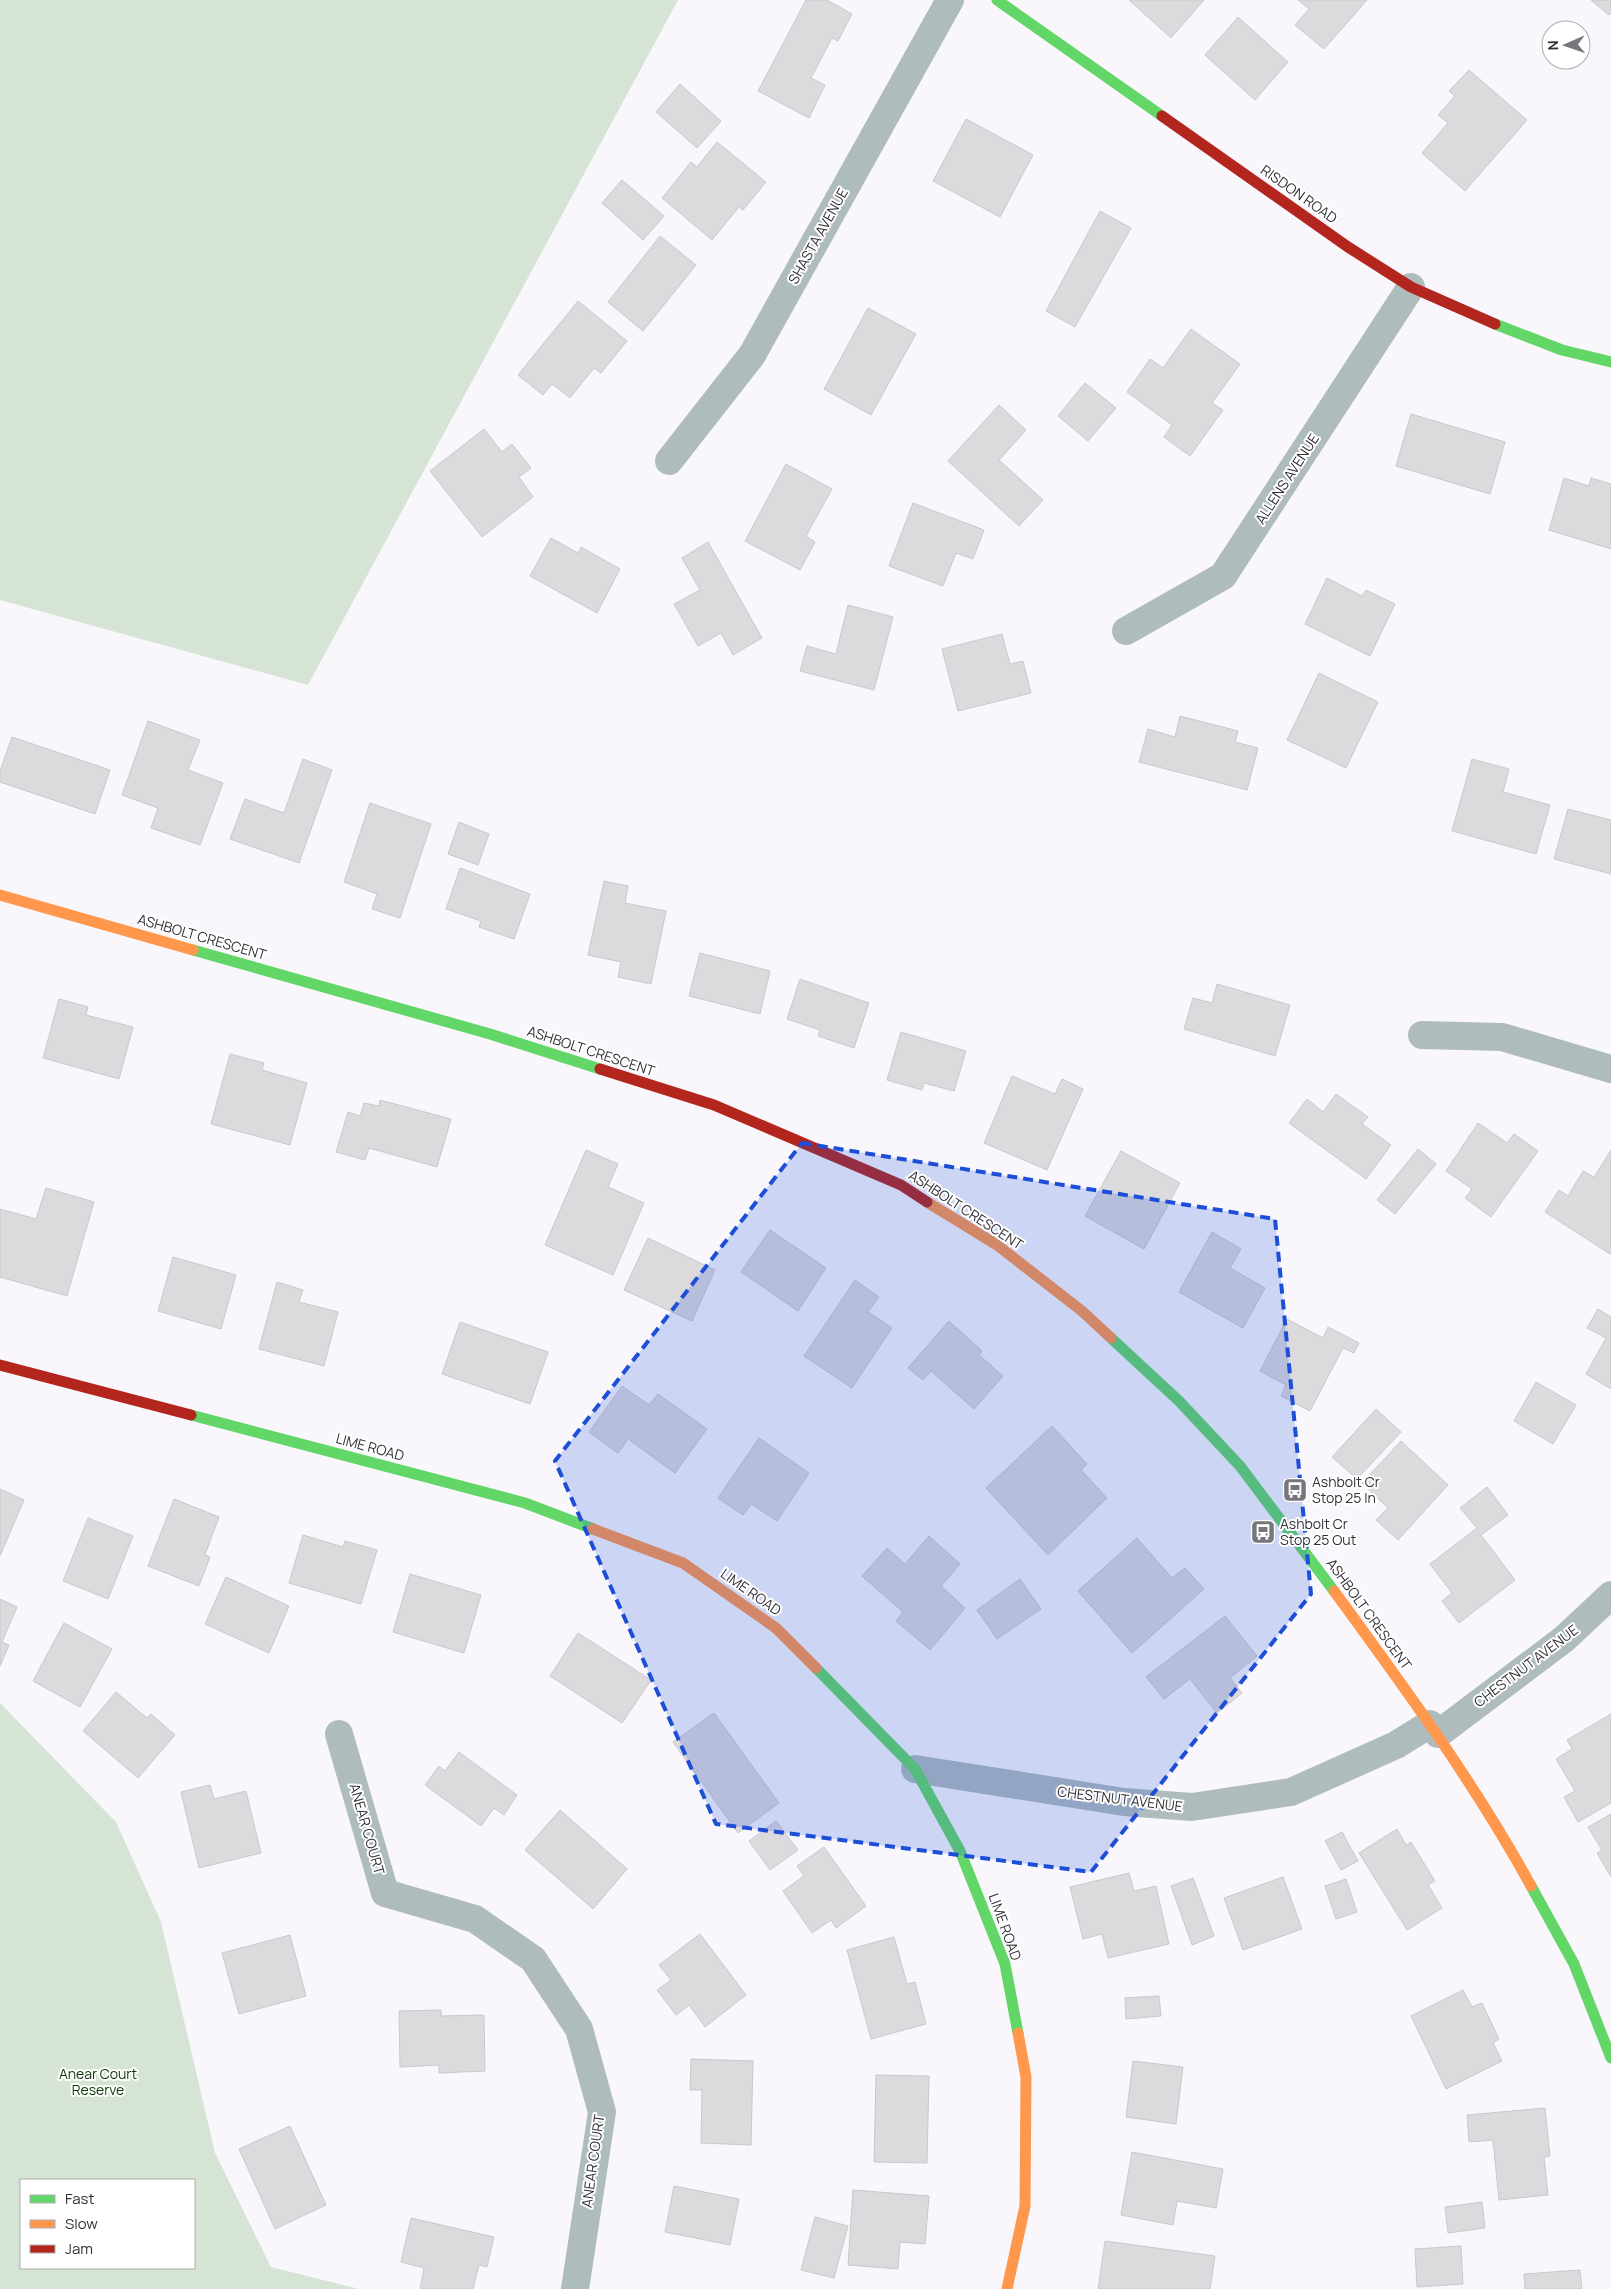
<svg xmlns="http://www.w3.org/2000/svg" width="1611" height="2289" viewBox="0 0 1611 2289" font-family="Manrope,sans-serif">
  <rect width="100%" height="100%" fill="#f9f7fc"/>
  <path fill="#d5e4d4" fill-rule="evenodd" d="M0,0H678L308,685L0,600Z
    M0,1703L116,1822L161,1922L215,2153L271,2267L359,2289H0ZM21,2180H194V2268H21Z"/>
  <path fill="#dddade" stroke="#cbc8cc" d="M806,0H827L852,14L838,41L832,38L811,78L825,85L809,118L758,91Z
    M1129,0H1204L1171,38Z
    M1298,0H1367L1324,49L1295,25L1309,9Z
    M1591,0H1611V13L1609,15Z
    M1238,17L1288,62L1255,100L1205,55Z
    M1469,70L1527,120L1465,191L1422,153L1448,123L1438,115L1455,96L1449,91Z
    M680,84L721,121L697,148L656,112Z
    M966,119L1033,155L1000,217L933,181Z
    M717,142L766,182L743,210L739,207L712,240L662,198L691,162L697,167Z
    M622,180L664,216L643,240L602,203Z
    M1100,211L1131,228L1075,327L1046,311Z
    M660,236L696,265L643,331L608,302Z
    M578,301L627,341L601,373L594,368L570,398L552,384L543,395L518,375Z
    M868,308L916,334L871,415L824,389Z
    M1191,329L1240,364L1212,403L1223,410L1190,456L1164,437L1172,425L1127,392L1150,359L1163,368Z
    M1085,383L1116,408L1088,441L1058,416Z
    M999,405L1026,430L999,460L1043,500L1019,526L948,461Z
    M1411,414L1505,442L1490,494L1396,466Z
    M484,429L502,452L512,444L531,468L519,477L533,497L482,537L430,471Z
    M786,464L832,489L806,536L815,542L800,570L745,541Z
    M1564,478L1589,486L1591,478L1611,484V549L1549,530Z
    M913,503L984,530L973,559L956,553L943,586L889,566Z
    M551,538L578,553L581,547L620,569L597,613L530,576Z
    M708,542L762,638L733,655L721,633L698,646L674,604L700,590L682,558Z
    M1327,578L1362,596L1366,590L1395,604L1370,656L1305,624Z
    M848,605L893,617L874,690L800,671L807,646L836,654Z
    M1002,634L1010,664L1023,661L1031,693L958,711L942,649Z
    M1319,673L1378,702L1346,768L1287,740Z
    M1180,716L1238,731L1235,742L1258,748L1247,790L1139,762L1148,729L1175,737Z
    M148,721L200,740L188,770L223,783L200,845L151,828L158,808L122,795Z
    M12,737L110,770L95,814L0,782V771Z
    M303,759L332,770L299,863L230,839L245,799L284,813Z
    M1472,759L1509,769L1503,792L1550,805L1536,854L1452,831Z
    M370,803L431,824L400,918L372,909L377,894L344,882Z
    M1568,809L1611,820V874L1554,859Z
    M459,822L489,834L478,865L448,854Z
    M460,868L530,894L514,939L479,927L481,921L446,909Z
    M604,881L628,886L625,903L666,911L651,984L618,977L621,962L588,955Z
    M700,953L770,971L760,1014L689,996Z
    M800,979L869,1003L854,1048L818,1036L820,1030L787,1019Z
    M1217,984L1290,1005L1275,1056L1184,1029L1193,998L1212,1003Z
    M59,999L88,1007L86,1015L133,1027L119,1079L43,1058Z
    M901,1032L966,1051L954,1091L924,1083L922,1090L887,1080Z
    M230,1054L264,1063L262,1070L307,1083L290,1145L211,1124Z
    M1012,1076L1055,1094L1062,1079L1083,1089L1047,1170L984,1143Z
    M1336,1094L1368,1117L1362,1124L1391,1145L1366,1179L1289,1123L1307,1099L1323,1112Z
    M380,1100L451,1119L437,1167L369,1148L365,1160L336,1152L348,1112L360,1116L364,1103L379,1106Z
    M1478,1123L1507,1143L1514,1134L1538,1151L1491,1217L1465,1198L1472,1189L1446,1171Z
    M1418,1149L1436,1164L1395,1214L1377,1200Z
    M586,1150L618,1164L608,1187L644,1203L613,1275L545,1245Z
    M1611,1150V1253L1610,1254L1545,1212L1559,1190L1568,1196L1583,1171L1594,1177Z
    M1121,1151L1180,1183L1144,1249L1085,1216Z
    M46,1188L94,1202L67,1296L0,1277V1209L36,1219Z
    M770,1230L826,1268L798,1311L741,1272Z
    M1212,1232L1241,1249L1230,1268L1265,1288L1243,1328L1179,1292Z
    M648,1238L715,1270L692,1321L624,1290Z
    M173,1257L236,1275L221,1329L158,1311Z
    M855,1280L879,1297L868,1312L892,1328L852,1388L804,1356Z
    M277,1282L303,1290L299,1302L338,1312L324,1366L259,1349Z
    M1598,1309L1611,1317V1389L1586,1374L1606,1338L1587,1328Z
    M1287,1319L1323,1338L1328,1327L1359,1343L1354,1353L1343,1348L1310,1411L1281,1396L1286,1385L1260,1371Z
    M949,1321L982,1351L979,1355L1003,1376L974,1409L931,1371L923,1380L908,1368Z
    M460,1322L548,1352L530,1404L442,1374Z
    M1536,1382L1576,1405L1553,1444L1514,1421Z
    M622,1386L649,1405L658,1394L707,1429L675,1473L628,1439L618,1453L589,1432Z
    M1376,1409L1401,1432L1357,1479L1332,1457Z
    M1052,1426L1087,1464L1081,1470L1107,1498L1048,1555L986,1488Z
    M759,1438L809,1473L777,1521L751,1504L743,1515L718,1498Z
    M1401,1441L1448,1485L1398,1540L1376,1520L1388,1508L1362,1483Z
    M1487,1487L1508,1515L1481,1535L1515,1580L1459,1623L1442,1601L1452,1593L1430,1564L1477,1528L1460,1508Z
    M0,1489L24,1500L0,1556Z
    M174,1499L219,1517L205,1555L210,1557L199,1586L148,1566Z
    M88,1518L133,1536L108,1599L63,1581Z
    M303,1535L343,1547L345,1541L377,1550L361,1604L289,1583Z
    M929,1536L960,1564L941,1586L965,1608L930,1650L896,1621L903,1612L862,1576L887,1548L905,1564Z
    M1137,1538L1172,1578L1185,1568L1204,1589L1132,1653L1078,1591Z
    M410,1574L481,1595L464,1653L393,1632Z
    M226,1577L289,1606L269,1653L205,1624Z
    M1020,1579L1041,1609L997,1639L977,1610Z
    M0,1599L17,1607L2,1642L9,1645L0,1666Z
    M1225,1616L1257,1656L1230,1678L1242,1693L1217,1713L1190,1679L1164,1699L1146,1677Z
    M64,1623L112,1649L80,1707L33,1681Z
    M578,1633L651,1680L622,1723L550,1676Z
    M116,1692L147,1718L151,1714L175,1735L138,1778L83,1731Z
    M714,1713L779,1803L738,1833L673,1742Z
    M1611,1714V1803L1578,1822L1564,1797L1575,1791L1556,1759L1572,1749L1567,1740Z
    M459,1752L517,1795L504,1815L494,1808L481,1826L425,1785L439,1766L445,1771Z
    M210,1785L214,1799L246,1791L261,1853L199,1868L181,1792Z
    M560,1810L627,1869L593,1909L525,1850Z
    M1611,1814V1877L1597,1853L1602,1850L1588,1827Z
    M776,1821L798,1850L770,1870L749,1841Z
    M1397,1829L1406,1845L1411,1842L1435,1881L1428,1885L1442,1908L1407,1930L1359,1853Z
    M1342,1832L1358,1861L1341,1870L1325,1841Z
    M824,1847L866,1906L836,1928L831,1920L812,1933L783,1891L804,1876L797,1866Z
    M1129,1873L1134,1891L1156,1886L1169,1944L1108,1958L1102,1934L1083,1939L1070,1887Z
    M1283,1877L1302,1929L1243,1950L1224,1898Z
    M1193,1878L1214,1936L1192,1945L1171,1886Z
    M1346,1879L1357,1912L1336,1919L1325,1886Z
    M700,1934L746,1995L705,2027L689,2005L676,2015L657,1990L671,1980L659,1965Z
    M290,1935L306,1996L239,2014L222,1953Z
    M894,1937L907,1984L915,1982L926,2024L871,2039L847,1950Z
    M1463,1990L1472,2007L1482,2003L1499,2039L1493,2043L1502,2061L1446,2089L1411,2016Z
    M1159,1996L1161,2016L1126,2019L1125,1998Z
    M441,2010V2016L484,2015L485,2071L439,2073V2065L400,2067L399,2011Z
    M691,2059L753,2061L751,2145L701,2143L702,2090H690Z
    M1133,2061L1183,2067L1176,2124L1126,2117Z
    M876,2075L929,2076L927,2163L874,2162Z
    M1545,2108L1550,2156L1544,2157L1548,2195L1499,2200L1493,2140L1469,2142L1467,2115Z
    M290,2126L326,2205L275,2229L239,2149Z
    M1132,2152L1223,2169L1216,2208L1177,2201L1173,2225L1121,2215Z
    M674,2186L739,2199L730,2245L665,2232Z
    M853,2190L929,2196L925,2244L900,2242L898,2269L848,2265Z
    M1482,2202L1485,2228L1448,2233L1445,2207Z
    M815,2217L848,2226L834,2278L801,2270Z
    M411,2218L494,2237L487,2267L479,2265L473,2289H420L424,2268L401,2262Z
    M1105,2241L1215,2256L1210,2289H1098Z
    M1461,2246L1463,2284L1417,2287L1415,2249Z
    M1580,2270L1582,2289H1525L1524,2274Z"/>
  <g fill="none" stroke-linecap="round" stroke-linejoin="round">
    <path stroke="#afbcbe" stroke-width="28" d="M669,461L752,355L950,0
      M1126,631L1223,576L1411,287
      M1422,1035L1502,1037L1611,1069
      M339,1734L385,1893L475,1919L533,1959L579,2029L602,2112L575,2289
      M1438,1734L1564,1639L1611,1595
      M915,1769L1124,1802L1192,1807L1291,1792L1396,1745L1430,1724"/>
    <path stroke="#63d668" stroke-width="11" d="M997,0L1162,116
      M1495,324L1562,350L1611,362
      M193,950L490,1034L600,1069
      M1111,1338L1179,1401L1240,1466L1334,1591
      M191,1415L525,1503L593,1529
      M816,1668L915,1769L960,1851L1005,1964L1018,2033
      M1531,1886L1574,1964L1611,2058"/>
    <path stroke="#ff974d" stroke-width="11" d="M0,895L193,950
      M927,1202L997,1245L1082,1311L1111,1338
      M593,1529L683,1563L776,1628L816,1668
      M1334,1591C1404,1687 1474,1782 1531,1886
      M1007,2289L1025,2206L1026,2077L1018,2033"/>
    <path stroke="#b3261e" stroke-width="11" d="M1162,116L1348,247L1411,287L1495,324
      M600,1069L714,1105L901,1185L927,1202
      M0,1365L191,1415"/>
  </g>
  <path fill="#1d4ed8" fill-opacity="0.2" stroke="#1d4ed8" stroke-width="4" stroke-dasharray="10 6" stroke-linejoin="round" d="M802,1143L1275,1219L1311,1594L1091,1872L716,1824L555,1461Z"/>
  <defs>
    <symbol id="bus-square" viewBox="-11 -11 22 22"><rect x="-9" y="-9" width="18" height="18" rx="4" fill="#78767c" stroke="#fff"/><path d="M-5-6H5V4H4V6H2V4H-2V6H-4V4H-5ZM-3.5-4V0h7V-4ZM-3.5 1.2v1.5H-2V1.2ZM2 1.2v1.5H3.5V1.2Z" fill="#fff"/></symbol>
  </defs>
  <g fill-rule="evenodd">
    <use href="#bus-square" x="1281" y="1476" width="28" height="28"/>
    <use href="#bus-square" x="1249" y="1518" width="28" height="28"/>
  </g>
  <g text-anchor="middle" stroke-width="4" stroke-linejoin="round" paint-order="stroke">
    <g font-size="14" fill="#323037" stroke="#fff">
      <text transform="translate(1299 194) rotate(35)" y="5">RISDON ROAD</text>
      <text transform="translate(818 236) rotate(-61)" y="5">SHASTA AVENUE</text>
      <text transform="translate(1287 479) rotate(-57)" y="5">ALLENS AVENUE</text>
      <text transform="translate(202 937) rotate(16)" y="5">ASHBOLT CRESCENT</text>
      <text transform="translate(591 1051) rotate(18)" y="5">ASHBOLT CRESCENT</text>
      <text transform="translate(966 1210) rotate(33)" y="5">ASHBOLT CRESCENT</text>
      <text transform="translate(370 1447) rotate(15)" y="5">LIME ROAD</text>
      <text transform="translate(751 1592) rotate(35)" y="5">LIME ROAD</text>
      <text transform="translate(1369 1614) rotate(54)" y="5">ASHBOLT CRESCENT</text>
      <text transform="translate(1526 1666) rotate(-37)" y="5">CHESTNUT AVENUE</text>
      <text transform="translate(1120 1799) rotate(7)" y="5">CHESTNUT AVENUE</text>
      <text transform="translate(367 1829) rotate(74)" y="5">ANEAR COURT</text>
      <text transform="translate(1005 1927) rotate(70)" y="5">LIME ROAD</text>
      <text transform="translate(593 2161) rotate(-82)" y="5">ANEAR COURT</text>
    </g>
    <g font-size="14" fill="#323037" stroke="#fff" text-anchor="start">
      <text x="1312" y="1487">Ashbolt Cr<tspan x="1312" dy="16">Stop 25 In</tspan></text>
      <text x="1280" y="1529">Ashbolt Cr<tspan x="1280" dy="16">Stop 25 Out</tspan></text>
    </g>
    <g font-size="14" fill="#093900" stroke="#fff">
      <text x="98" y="2079">Anear Court<tspan x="98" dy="16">Reserve</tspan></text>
    </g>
  </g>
  <rect x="20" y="2179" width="175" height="90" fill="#ffffff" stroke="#adacaf"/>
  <rect x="30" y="2195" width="25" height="8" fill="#63d668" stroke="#adacaf"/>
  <text x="65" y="2204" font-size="15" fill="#323037">Fast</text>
  <rect x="30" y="2220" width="25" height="8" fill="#ff974d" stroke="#adacaf"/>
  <text x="65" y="2229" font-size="15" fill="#323037">Slow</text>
  <rect x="30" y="2245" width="25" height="8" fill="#b3261e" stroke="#adacaf"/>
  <text x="65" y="2254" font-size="15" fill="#323037">Jam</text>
  <g transform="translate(1566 45) rotate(268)"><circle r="24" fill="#ffffff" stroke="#adacaf"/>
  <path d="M0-4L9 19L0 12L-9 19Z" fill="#78767c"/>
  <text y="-8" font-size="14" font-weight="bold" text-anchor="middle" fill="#323037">N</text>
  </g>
</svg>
